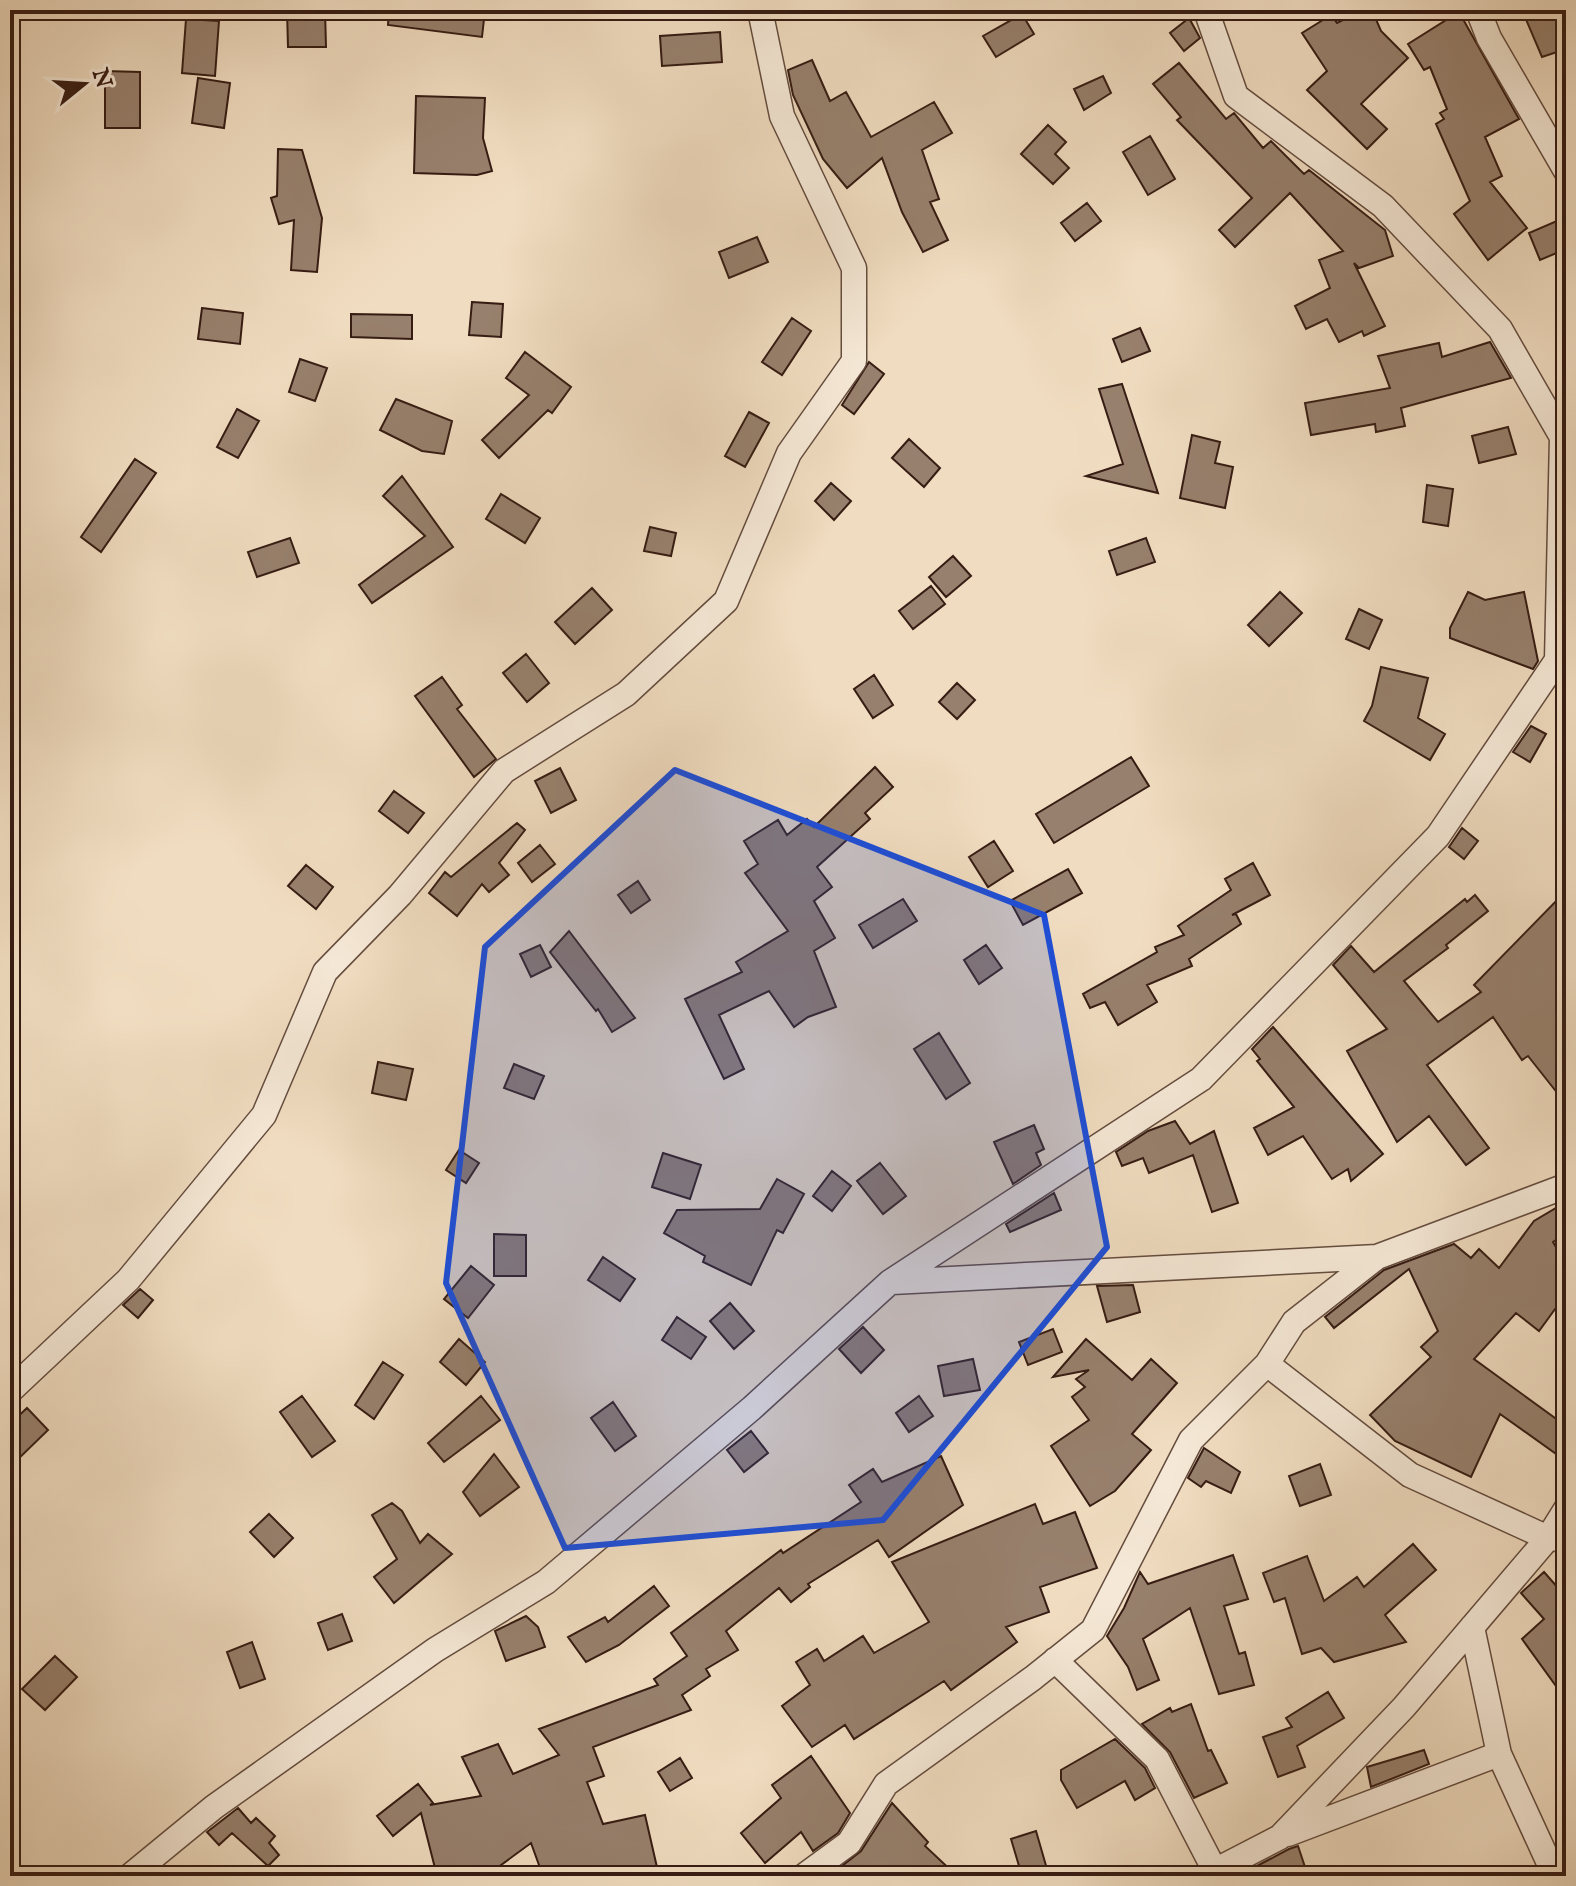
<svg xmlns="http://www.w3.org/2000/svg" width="1576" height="1886" viewBox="0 0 1576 1886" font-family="'IM FELL English',serif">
  <rect width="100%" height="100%" fill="#f0dcc0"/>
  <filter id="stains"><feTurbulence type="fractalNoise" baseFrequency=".0025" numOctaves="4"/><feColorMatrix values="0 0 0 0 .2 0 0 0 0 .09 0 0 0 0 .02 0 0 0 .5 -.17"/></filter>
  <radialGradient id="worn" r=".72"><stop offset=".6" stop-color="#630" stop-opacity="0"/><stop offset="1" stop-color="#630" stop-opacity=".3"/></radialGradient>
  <path fill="#97806d" stroke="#361c13" stroke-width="2" d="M287,10H325L326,47H288Z
    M389,10H485L482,37L388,25Z
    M1363,10H1372L1381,31L1408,58L1361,104L1387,129L1367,149L1307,90L1327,71L1302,33L1331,15L1337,23Z
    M1522,10H1566V49L1542,57Z
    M1459,12L1519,119L1485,137L1502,176L1490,182L1527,228L1488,260L1454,214L1470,201L1436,124L1444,119L1440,113L1447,109L1430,67L1424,70L1408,44Z
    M1022,14L1034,34L996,57L983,36Z
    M1189,18L1200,38L1184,51L1170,33Z
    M186,19L219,21L215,76L182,73Z
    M720,32L722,62L662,66L660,36Z
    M812,60L830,101L846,92L871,137L934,102L952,133L922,150L939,199L930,202L948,240L923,252L902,212L882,158L847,188L823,159L793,95L788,70Z
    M1179,63L1226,119L1234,113L1263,148L1271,141L1304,174L1309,170L1385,230L1393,256L1359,268L1354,263L1385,326L1364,336L1362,331L1339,342L1327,319L1306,329L1295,306L1330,288L1319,260L1343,251L1290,193L1235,247L1219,230L1252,198L1177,120L1181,117L1153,84Z
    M105,71L140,72V128H105Z
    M1103,76L1111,93L1084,110L1074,89Z
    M198,78L230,83L224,128L192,123Z
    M416,96L485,98L483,138L492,171L477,175L414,173Z
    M1048,125L1066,142L1055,154L1069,168L1053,184L1021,154Z
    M1150,136L1175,179L1148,195L1123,152Z
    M278,149L302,150L322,218L317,272L291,270L294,220L279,224L271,198L277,196Z
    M1087,203L1101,221L1075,241L1061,223Z
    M1566,217V249L1540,260L1529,233Z
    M757,237L768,262L729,278L719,252Z
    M472,302L503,304L501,337L469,335Z
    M202,308L243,313L240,344L198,339Z
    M351,314L412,315V339L351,337Z
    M792,318L811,331L782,375L762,362Z
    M1140,328L1150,351L1122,362L1113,339Z
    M1490,342L1511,378L1401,408L1405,426L1376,432L1375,424L1311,435L1305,403L1390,388L1378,356L1439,343L1442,357Z
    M525,352L571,387L552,413L548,410L499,458L482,440L529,395L506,378Z
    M300,359L327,368L315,401L289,392Z
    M869,362L884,374L854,414L842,405Z
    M1122,384L1158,493L1086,476L1123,464L1099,389Z
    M396,399L452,421L444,454L422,451L380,430Z
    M237,409L259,421L238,458L217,447Z
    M749,412L769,423L745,467L725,456Z
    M1508,427L1516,454L1479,463L1472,436Z
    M1192,435L1220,442L1215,463L1233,467L1225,508L1180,498Z
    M909,439L940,468L924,487L892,458Z
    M135,459L156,473L101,552L81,537Z
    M402,476L453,547L372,603L359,585L425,536L383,496Z
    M831,483L851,501L834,520L815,501Z
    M1427,485L1453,489L1448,526L1423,522Z
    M501,494L540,518L525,543L486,519Z
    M650,527L676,533L671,556L644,551Z
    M290,538L299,563L257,577L248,552Z
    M1146,538L1155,562L1117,575L1109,551Z
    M953,556L971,576L946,597L929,577Z
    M931,586L945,604L913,629L899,611Z
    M592,588L612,610L575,644L555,622Z
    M1280,592L1302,613L1269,646L1248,625Z
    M1468,592L1485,600L1524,592L1538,661L1533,669L1450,638V628Z
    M1359,609L1382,620L1369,649L1346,639Z
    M526,654L549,683L527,702L503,673Z
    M1381,667L1428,678L1418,718L1445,734L1430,760L1364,721L1372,706Z
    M874,675L893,705L873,718L854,689Z
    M442,677L462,705L457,709L496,759L474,777L415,696Z
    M957,683L975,700L957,719L939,702Z
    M1531,726L1546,734L1530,762L1513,752Z
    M1131,757L1149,786L1054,843L1036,814Z
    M875,767L893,787L865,813L870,819L817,867L832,887L814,901L835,938L814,951L836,1007L808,1017L794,1027L769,991L719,1015L744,1069L724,1079L685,999L742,972L736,962L788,931L745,873L758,864L744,841L778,820L787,835L807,819L814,827Z
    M560,768L576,800L551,813L535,781Z
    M394,791L424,813L408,833L379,811Z
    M517,823L525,830L499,863L509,875L489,892L482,884L457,916L429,893L445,872L451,877Z
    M1462,828L1478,841L1464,859L1449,847Z
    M994,841L1013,871L988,887L969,857Z
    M540,845L555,864L532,882L518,863Z
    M1253,863L1270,895L1232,915L1236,914L1241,924L1189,959L1192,966L1147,985L1157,1002L1118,1025L1105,1002L1090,1008L1083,994L1157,952L1155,947L1184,935L1178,926L1231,890L1225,879Z
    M306,865L333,887L316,909L288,886Z
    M1068,869L1082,893L1023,925L1010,901Z
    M638,881L650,900L631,913L618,895Z
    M1566,891V1104L1528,1056L1522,1060L1493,1017L1427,1065L1489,1148L1466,1165L1429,1116L1397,1142L1347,1051L1387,1029L1333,965L1351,946L1374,972L1465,899L1467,902L1475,895L1488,911L1446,945L1448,948L1404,981L1438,1022L1481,992L1474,985Z
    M903,899L917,921L873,948L859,925Z
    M569,931L635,1018L612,1032L598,1009L596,1011L550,952Z
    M540,945L551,967L531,977L520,954Z
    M986,945L1002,968L979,984L964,960Z
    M1273,1027L1383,1154L1351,1181L1348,1169L1332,1179L1303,1136L1268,1155L1254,1128L1294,1107L1257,1061L1260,1059L1252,1049Z
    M939,1033L970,1083L946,1099L914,1049Z
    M378,1062L413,1069L406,1100L372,1093Z
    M514,1064L544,1076L534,1099L504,1088Z
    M1175,1121L1190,1144L1214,1131L1238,1203L1212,1212L1193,1155L1149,1173L1143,1158L1122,1166L1116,1152L1148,1131Z
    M1034,1125L1044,1149L1036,1153L1041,1165L1013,1184L994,1142Z
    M459,1150L479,1163L466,1183L446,1170Z
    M663,1153L701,1165L690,1199L652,1187Z
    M880,1163L906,1196L883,1214L857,1181Z
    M832,1171L851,1186L832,1211L813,1196Z
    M777,1179L804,1194L783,1233L777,1230L751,1285L703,1262L705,1256L664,1233L677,1210L760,1209Z
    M1054,1193L1061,1210L1010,1232L1006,1224Z
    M1566,1202V1233L1553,1242L1566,1264V1294L1539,1331L1516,1313L1474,1359L1566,1426V1461L1500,1414L1471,1477L1395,1441L1370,1415L1431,1357L1421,1347L1438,1331L1409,1269L1334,1328L1325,1317L1384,1270L1454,1244L1471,1258L1479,1249L1499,1268L1534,1221Z
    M494,1234L526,1235V1276H494Z
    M603,1257L635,1279L620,1301L588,1280Z
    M471,1266L494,1285L468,1318L444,1299Z
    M1133,1285L1140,1312L1107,1322L1097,1286Z
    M140,1289L153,1300L138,1318L123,1305Z
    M730,1303L754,1331L734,1349L710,1321Z
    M677,1317L706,1337L691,1359L662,1340Z
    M863,1327L884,1350L861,1373L839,1349Z
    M1053,1329L1062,1352L1028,1365L1019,1342Z
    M459,1339L485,1362L466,1385L440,1362Z
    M1086,1339L1132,1380L1151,1359L1177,1383L1132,1434L1151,1450L1115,1491L1090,1506L1051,1446L1089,1420L1072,1397L1085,1387L1076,1379L1089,1370L1053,1377Z
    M973,1359L980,1390L944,1396L938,1366Z
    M383,1362L403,1375L374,1419L355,1405Z
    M302,1396L335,1441L312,1457L280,1412Z
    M481,1396L500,1420L444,1462L428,1443Z
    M919,1396L933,1416L909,1432L896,1413Z
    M613,1402L636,1436L615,1451L591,1418Z
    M27,1408L48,1430L10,1467V1424Z
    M751,1431L768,1453L744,1472L727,1450Z
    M1204,1448L1240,1472L1231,1493L1206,1481L1201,1487L1188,1478Z
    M494,1454L519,1487L480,1516L463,1492Z
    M941,1456L963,1505L889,1557L878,1540L808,1584L810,1587L791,1602L779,1588L726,1631L738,1650L706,1669L710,1676L682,1695L691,1710L593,1747L604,1776L587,1782L603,1824L645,1815L659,1876H543L531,1843L486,1876H437L421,1813L393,1836L377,1816L418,1784L433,1803L430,1805L481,1796L462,1757L498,1744L513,1774L559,1755L539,1729L658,1685L654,1679L687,1656L671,1633L781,1550L783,1553L861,1502L849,1485L873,1469L882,1482Z
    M1320,1464L1331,1495L1300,1506L1289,1476Z
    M392,1503L402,1511L420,1543L428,1534L452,1554L394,1603L374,1577L397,1559L372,1515Z
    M1035,1504L1043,1524L1075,1512L1097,1568L1040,1587L1049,1612L1006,1627L1017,1642L951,1690L944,1681L854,1739L845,1725L812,1747L782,1706L810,1685L796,1662L817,1649L824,1661L863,1636L874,1653L929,1622L892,1562Z
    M269,1514L293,1538L274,1557L250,1532Z
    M1413,1544L1436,1570L1385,1615L1406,1642L1334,1662L1321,1648L1302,1654L1285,1598L1274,1602L1263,1573L1307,1556L1324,1601L1357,1577L1364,1587Z
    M1233,1555L1248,1599L1224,1606L1239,1654L1245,1652L1254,1685L1219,1694L1190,1608L1143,1639L1159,1680L1137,1690L1128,1667L1107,1636L1124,1608L1140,1572L1148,1584Z
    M1544,1572L1566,1597V1700L1522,1639L1544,1619L1521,1593Z
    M654,1586L669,1606L619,1645L586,1662L568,1637L605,1617L608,1622Z
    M342,1614L352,1641L328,1650L318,1623Z
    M526,1616L538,1627L545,1647L506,1661L495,1631Z
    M252,1642L265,1679L240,1688L227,1652Z
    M55,1656L77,1677L45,1710L22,1689Z
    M1328,1692L1344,1718L1297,1746L1305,1767L1278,1777L1263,1737L1292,1727L1286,1718Z
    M1191,1704L1208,1751L1211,1750L1227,1783L1194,1798L1170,1752L1142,1724L1170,1708L1172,1712Z
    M1115,1739L1145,1768L1155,1788L1135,1800L1125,1781L1077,1808L1061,1780V1770Z
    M1424,1750L1429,1764L1371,1787L1367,1767Z
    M811,1756L850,1813L838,1833L813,1851L801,1832L765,1863L741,1833L781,1798L772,1785Z
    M680,1758L692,1778L670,1791L658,1772Z
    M892,1803L928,1842L925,1846L957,1876H829L861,1851Z
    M238,1808L251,1823L256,1818L275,1836L269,1843L279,1855L268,1866L232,1833L219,1845L207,1832Z
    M1036,1831L1049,1876H1022L1011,1839Z
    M1298,1846L1308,1876H1238L1289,1849Z"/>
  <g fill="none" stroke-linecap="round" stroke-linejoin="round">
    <defs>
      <path id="street" d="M1478,10L1489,38L1566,171
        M892,1282L1377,1257L1566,1186
        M1267,1364L1410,1475L1548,1538L1561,1539
        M10,1391L128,1280L264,1115L325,972L400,895L504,771L626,694L726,601L789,453L854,361V268L782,116L760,10
        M1472,1627L1499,1754L1555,1876
        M1055,1660L1157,1759L1215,1871
        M1288,1834L1499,1754
        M130,1876L214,1807L435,1650L546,1582L752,1408L890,1282L1201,1079L1438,836L1557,660L1562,437L1500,329L1383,206L1236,96L1206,10
        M804,1876L849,1843L886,1784L1033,1678L1093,1630L1191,1440L1267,1364L1294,1322L1377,1257
        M1205,1876L1280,1837L1404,1707L1548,1538L1566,1509"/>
    </defs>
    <use href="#street" stroke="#644c3e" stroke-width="27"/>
    <use href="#street" stroke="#f5e8d6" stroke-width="24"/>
  </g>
  <path fill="#1d4ed8" fill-opacity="0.2" stroke="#1d4ed8" stroke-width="6" stroke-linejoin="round" d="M675,770L1044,915L1107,1247L883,1520L565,1548L446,1283L485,947Z"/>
  <rect width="1576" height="1886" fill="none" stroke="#f0dcc0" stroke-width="40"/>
  <rect x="12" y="12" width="1552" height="1862" fill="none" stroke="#361c13" stroke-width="4"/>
  <rect x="20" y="20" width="1536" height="1846" fill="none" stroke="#361c13" stroke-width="2"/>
  <g transform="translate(84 84) rotate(72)" stroke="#f5e8d6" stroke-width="6" paint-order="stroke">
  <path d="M0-6L14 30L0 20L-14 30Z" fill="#361c13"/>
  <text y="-12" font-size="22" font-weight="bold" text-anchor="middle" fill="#361c13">N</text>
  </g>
  <rect width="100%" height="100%" filter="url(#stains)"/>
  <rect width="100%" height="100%" fill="url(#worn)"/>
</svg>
